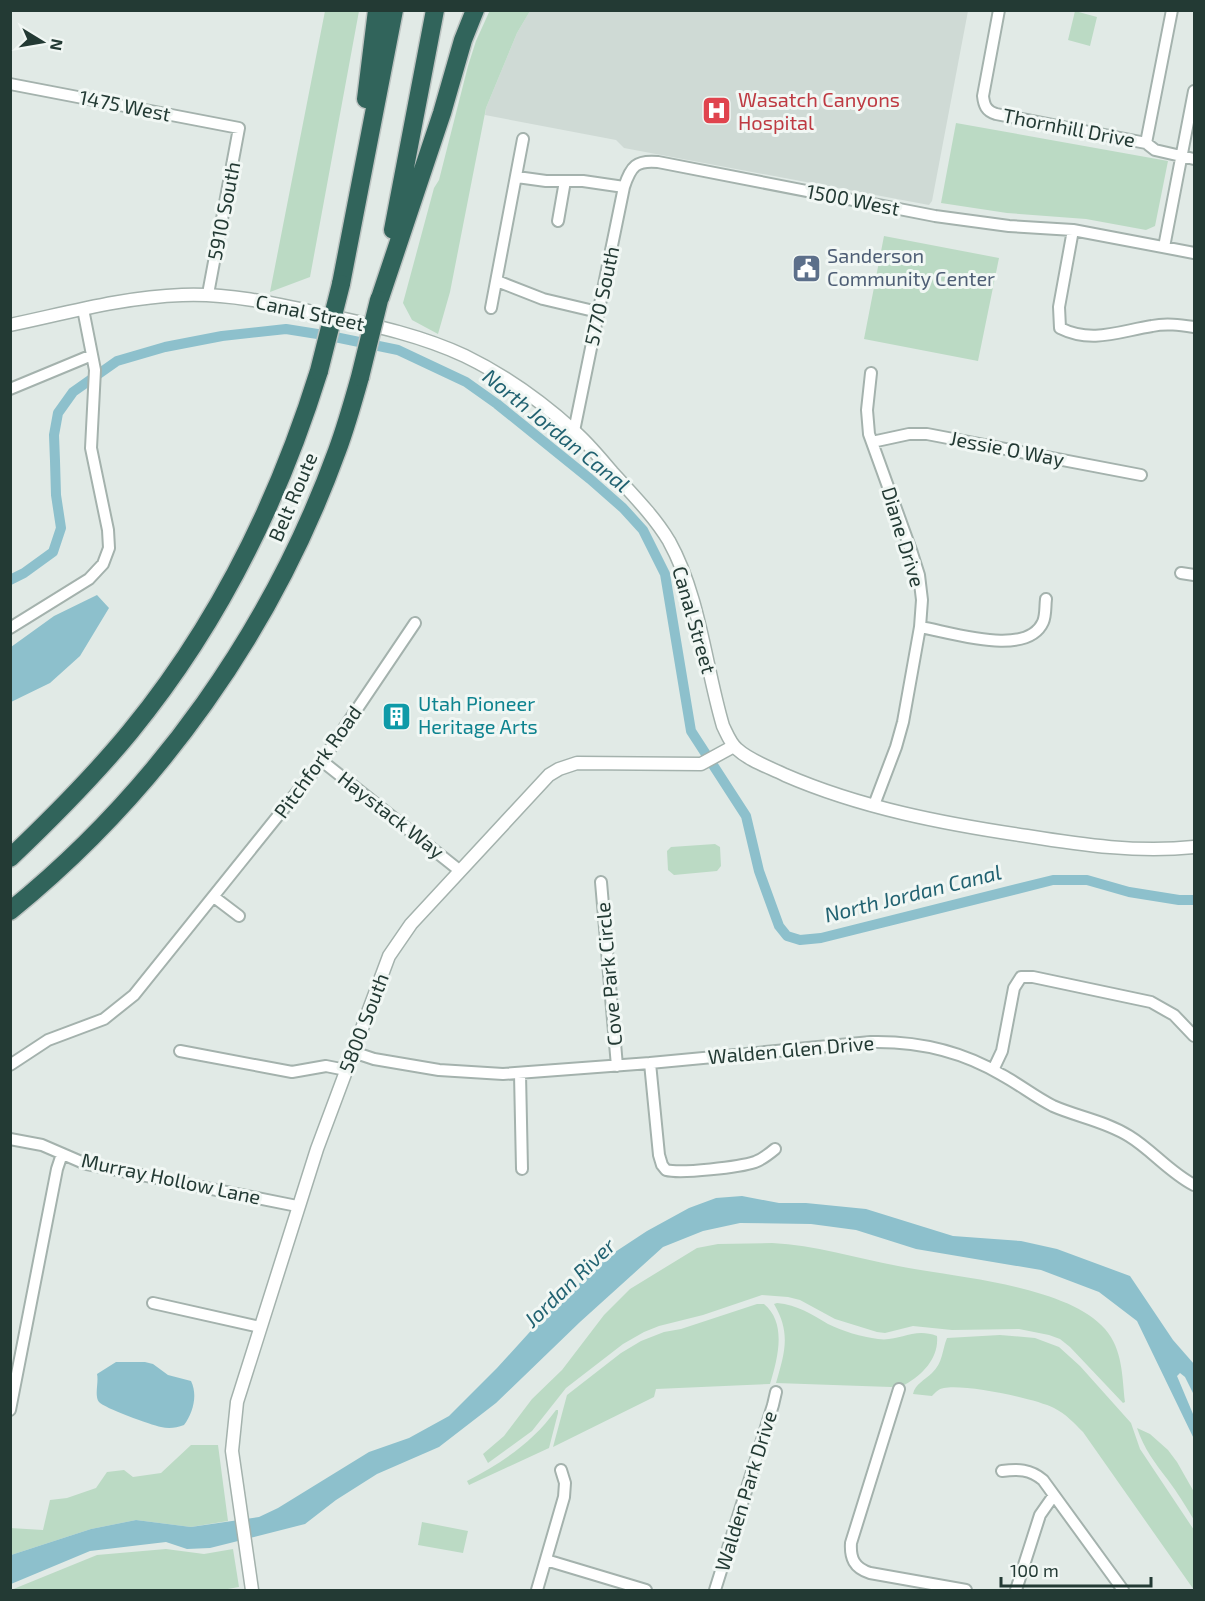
<svg xmlns="http://www.w3.org/2000/svg" width="1205" height="1601" viewBox="0 0 1205 1601" font-family="'Exo 2',sans-serif">
  <rect width="100%" height="100%" fill="#e1eae6"/>
  <path fill="#cfdad5" d="M530,11H968L932,201L929,205L624,148L616,140L485,115L486,108L517,33Z"/>
  <path fill="#bbdac4" d="M490,10L530,11L517,33L486,108L450,292L438,334L412,320L403,303L434,188L439,180L468,66L476,41Z
    M325,11H359L310,277L270,292Z
    M1075,11L1097,17L1090,46L1068,40Z
    M956,123L1168,161L1155,226L1146,230L1086,219L1007,213L941,203Z
    M884,236L999,258L978,361L864,339Z
    M715,844L720,847L721,866L717,871L674,875L668,870L667,851L671,847Z
    M772,1243C815,1245 855,1258 898,1266C953,1277 1067,1285 1105,1329C1123,1350 1122,1376 1125,1402L1123,1403L1070,1347L1060,1339L1049,1335L1019,1329L952,1330L913,1326L885,1333L877,1332L835,1319L800,1300L788,1297L762,1295L703,1315L659,1326L644,1332L623,1344L566,1388L532,1431L488,1463L483,1454L504,1436L532,1399L562,1370L604,1315L630,1289L697,1248L718,1244Z
    M777,1303C798,1305 811,1314 828,1324C842,1331 862,1337 878,1339C900,1342 913,1327 937,1336C939,1358 923,1374 906,1384C903,1386 895,1386 891,1387L776,1383C785,1352 791,1333 774,1304Z
    M757,1304H764C787,1323 778,1358 770,1384L656,1389L654,1397L553,1447L567,1395L621,1353L641,1341L664,1332L681,1329Z
    M1000,1335L1035,1338L1059,1347L1080,1366L1131,1423L1140,1449L1194,1530V1590L1083,1432C1074,1423 1066,1414 1054,1408C1034,1398 965,1384 944,1388C938,1389 936,1392 932,1396L913,1394C915,1384 925,1380 932,1373C943,1363 942,1350 947,1338Z
    M556,1410H558V1413L549,1448L469,1485L467,1481C502,1463 533,1442 556,1410Z
    M1137,1428L1150,1434L1168,1450L1177,1462L1194,1492V1520C1186,1507 1178,1493 1168,1480C1155,1463 1144,1449 1137,1428Z
    M191,1445H218L228,1521L191,1527L136,1520L91,1529L11,1555L10,1528L43,1530L50,1500L67,1498L96,1488L107,1472L124,1470L133,1477L161,1473Z
    M422,1522L468,1531L463,1553L418,1545Z
    M166,1549L204,1554L233,1549L239,1587L222,1590H11L97,1555Z"/>
  <path fill="#8dc0cc" d="M97,595L109,608L80,656L50,683L11,702V647L54,616Z
    M742,1196L779,1203H806L866,1209L953,1236L1021,1241L1057,1249L1130,1276L1173,1340L1194,1364V1395L1185,1377L1180,1373L1177,1376L1193,1414L1194,1413V1439L1137,1321L1099,1292L1041,1270L916,1249L856,1230L811,1224L740,1223L703,1231L663,1247L580,1322L496,1403L439,1447L377,1474L336,1500L305,1524L210,1548L187,1549L166,1542L90,1551L11,1584V1555L91,1529L136,1520L191,1527L259,1517L278,1508L369,1452L409,1438L449,1416L497,1368L547,1313L609,1256L647,1231L689,1208L716,1198Z
    M116,1362H145L153,1364L168,1375L191,1381C198,1395 193,1413 184,1425C176,1428 169,1429 161,1427C151,1425 104,1408 99,1402C94,1396 99,1382 97,1374Z"/>
  <g fill="none" stroke-linecap="round" stroke-linejoin="round">
    <path stroke="#8dc0cc" stroke-width="10" d="M10,580L24,573L53,552L61,528L56,495L55,461L54,435L58,413L73,392L117,361L165,347L222,336L286,329L330,336L398,350L466,382L497,404L590,479L623,508L643,530L665,574L691,731L746,816L759,871L779,926L787,936L800,940L821,938L1053,880H1087L1129,892L1179,900H1194"/>
    <defs>
      <path id="minor" d="M999,10L983,96C984,105 986,111 996,114L1146,143L1155,150L1194,159
        M10,84L239,128L208,294
        M1146,143L1172,10
        M517,177L546,181H583L624,187
        M558,221L565,181
        M1073,230L1059,307L1060,328C1092,344 1120,331 1152,326C1166,323 1180,325 1194,327
        M1164,247L1194,91
        M497,281L543,299L598,312
        M491,308L523,139
        M871,373L867,410L869,434L912,553L919,575L922,600L920,627L903,722L896,747L874,805
        M10,389L92,355
        M574,431L624,187C631,166 636,160 658,162L935,216L1009,226L1073,230L1194,253
        M872,442L909,434H927L1141,475
        M1181,573L1194,575
        M920,627C951,632 1027,658 1043,622C1046,615 1045,607 1046,599
        M10,628L89,579L103,564L109,548L108,530L91,448L95,370L83,309
        M322,761L459,870
        M601,882L617,1066
        M214,897L239,916
        M180,1051L292,1072L326,1066L346,1070
        M353,1052L374,1059L439,1070L503,1074L650,1063L871,1042C917,1041 962,1051 1002,1075C1019,1084 1035,1097 1053,1106C1078,1117 1105,1121 1129,1136C1152,1150 1169,1172 1194,1185
        M650,1063L659,1155L662,1165L666,1170C681,1174 740,1167 755,1162C763,1159 769,1154 775,1149
        M10,1065L48,1040L104,1019L134,995L322,761L415,623
        M993,1070L1002,1051L1014,988L1021,977H1033L1151,1002L1174,1015L1194,1036
        M520,1074L522,1169
        M10,1139L42,1145L86,1164L297,1206
        M153,1303L260,1327
        M899,1389L851,1543C850,1558 854,1568 870,1573L966,1590
        M10,1410L57,1169L62,1154
        M1002,1471C1018,1469 1030,1469 1043,1480L1123,1590
        M546,1560L646,1590
        M537,1590L564,1497L565,1483L561,1470
        M715,1590L773,1405L776,1392
        M1016,1590L1040,1515L1054,1495"/>
      <path id="tertiary" d="M10,325C67,313 124,297 182,295C227,293 273,303 317,313C367,324 418,334 465,356C504,375 542,402 574,431C588,443 600,458 612,472C632,494 654,516 669,541C700,597 705,665 723,726C727,734 730,743 737,749C750,761 769,767 785,775C861,808 945,824 1027,836C1083,845 1138,853 1194,847
        M252,1590L232,1451L237,1402L317,1149L389,956L411,924L549,775L559,769L577,763L701,764L734,746"/>
      <path id="motorway" d="M366,99L377,10
        M393,230L435,10
        M341,284L394,10
        M380,298L442,113L463,40L475,10
        M10,858C52,818 93,777 130,732C217,626 278,503 319,371
        M10,911C158,791 272,630 337,451C346,427 353,402 360,377"/>
    </defs>
    <use href="#minor" stroke="#a4b2ad" stroke-width="14"/>
    <use href="#tertiary" stroke="#a4b2ad" stroke-width="15"/>
    <use href="#motorway" stroke="#bdc4c2" stroke-width="21"/>
    <use href="#minor" stroke="#fff" stroke-width="10"/>
    <use href="#tertiary" stroke="#fff" stroke-width="12"/>
    <use href="#motorway" stroke="#31645b" stroke-width="18"/>
    <defs>
      <path id="motorway-bridge" d="M319,371L341,284
        M360,377L379,300"/>
    </defs>
    <use href="#motorway-bridge" stroke="#bdc4c2" stroke-width="21" stroke-linecap="butt"/>
    <use href="#motorway-bridge" stroke="#31645b" stroke-width="18"/>
  </g>
  <defs>
    <symbol id="hospital-square" viewBox="-11 -11 22 22"><rect x="-9" y="-9" width="18" height="18" rx="4" fill="#e0444e" stroke="#f1f7f4"/><path d="M-5-5h3v3.5h4V-5h3V5h-3V1.5h-4V5h-3Z" fill="#fff"/></symbol>
    <symbol id="civic-square" viewBox="-11 -11 22 22"><rect x="-9" y="-9" width="18" height="18" rx="4" fill="#5c6f8a" stroke="#f1f7f4"/><path d="M-.6-6.5H3V-4.5H.6V-3L4-1V1h2V6H-6V1h2V-1L-.6-3ZM-1.2 2.5V6h2.4V2.5Z" fill="#fff"/></symbol>
    <symbol id="building-square" viewBox="-11 -11 22 22"><rect x="-9" y="-9" width="18" height="18" rx="4" fill="#0f9aa8" stroke="#f1f7f4"/><path d="M-4-6H4V6H1V3H-1V6H-4ZM-2.5-4.3h1.7v1.8h-1.7ZM.8-4.3h1.7v1.8H.8ZM-2.5-1h1.7V.8h-1.7ZM.8-1h1.7V.8H.8Z" fill="#fff"/></symbol>
  </defs>
  <g fill-rule="evenodd">
    <use href="#hospital-square" x="700" y="94" width="33" height="33"/>
    <use href="#civic-square" x="790" y="252" width="33" height="33"/>
    <use href="#building-square" x="380" y="700" width="33" height="33"/>
  </g>
  <g text-anchor="middle" stroke-width="6" stroke-linejoin="round" paint-order="stroke">
    <g font-size="20" fill="#be3a42" stroke="#f1f7f4" text-anchor="start">
      <text x="738" y="107">Wasatch Canyons<tspan x="738" dy="23">Hospital</tspan></text>
    </g>
    <g font-size="20" fill="#233a34" stroke="#f1f7f4">
      <text transform="translate(125 106) rotate(11)" y="7">1475 West</text>
      <text transform="translate(1069 128) rotate(11)" y="7">Thornhill Drive</text>
      <text transform="translate(853 200) rotate(11)" y="7">1500 West</text>
      <text transform="translate(224 211) rotate(-79)" y="7">5910 South</text>
      <text transform="translate(602 296) rotate(-78)" y="7">5770 South</text>
      <text transform="translate(310 313) rotate(12)" y="7">Canal Street</text>
      <text transform="translate(1007 449) rotate(11)" y="7">Jessie O Way</text>
      <text transform="translate(293 497) rotate(-67)" y="7">Belt Route</text>
      <text transform="translate(903 537) rotate(73)" y="7">Diane Drive</text>
      <text transform="translate(694 620) rotate(74)" y="7">Canal Street</text>
      <text transform="translate(318 762) rotate(-54)" y="7">Pitchfork Road</text>
      <text transform="translate(391 815) rotate(38)" y="7">Haystack Way</text>
      <text transform="translate(609 974) rotate(-95)" y="7">Cove Park Circle</text>
      <text transform="translate(364 1023) rotate(-69)" y="7">5800 South</text>
      <text transform="translate(791 1050) rotate(-5)" y="7">Walden Glen Drive</text>
      <text transform="translate(171 1179) rotate(12)" y="7">Murray Hollow Lane</text>
      <text transform="translate(746 1491) rotate(-73)" y="7">Walden Park Drive</text>
    </g>
    <g font-size="20" fill="#4e5e75" stroke="#f1f7f4" text-anchor="start">
      <text x="827" y="263">Sanderson<tspan x="827" dy="23">Community Center</tspan></text>
    </g>
    <g font-size="20" fill="#0d838f" stroke="#f1f7f4" text-anchor="start">
      <text x="418" y="711">Utah Pioneer<tspan x="418" dy="23">Heritage Arts</tspan></text>
    </g>
    <g font-size="21" font-style="italic" fill="#216271" stroke="#f1f7f4">
      <text transform="translate(556 431) rotate(39)" y="7">North Jordan Canal</text>
      <text transform="translate(913 894) rotate(-14)" y="7">North Jordan Canal</text>
      <text transform="translate(570 1283) rotate(-44)" y="7">Jordan River</text>
    </g>
  </g>
  <rect width="1205" height="1601" fill="none" stroke="#233a34" stroke-width="24"/>
  <g transform="translate(42 42) rotate(101)" stroke="#f1f7f4" stroke-width="4.5" paint-order="stroke">
  <path d="M0-4.5L10 22L0 15L-10 22Z" fill="#233a34"/>
  <text y="-9" font-size="16" font-weight="bold" text-anchor="middle" fill="#233a34">N</text>
  </g>
  <path d="M1001 1577v9h150v-9" fill="none" stroke="#233a34" stroke-width="3"/>
  <text x="1010" y="1577" font-size="18" fill="#233a34" stroke="#f1f7f4" stroke-width="4.5" paint-order="stroke">100 m</text>
</svg>
